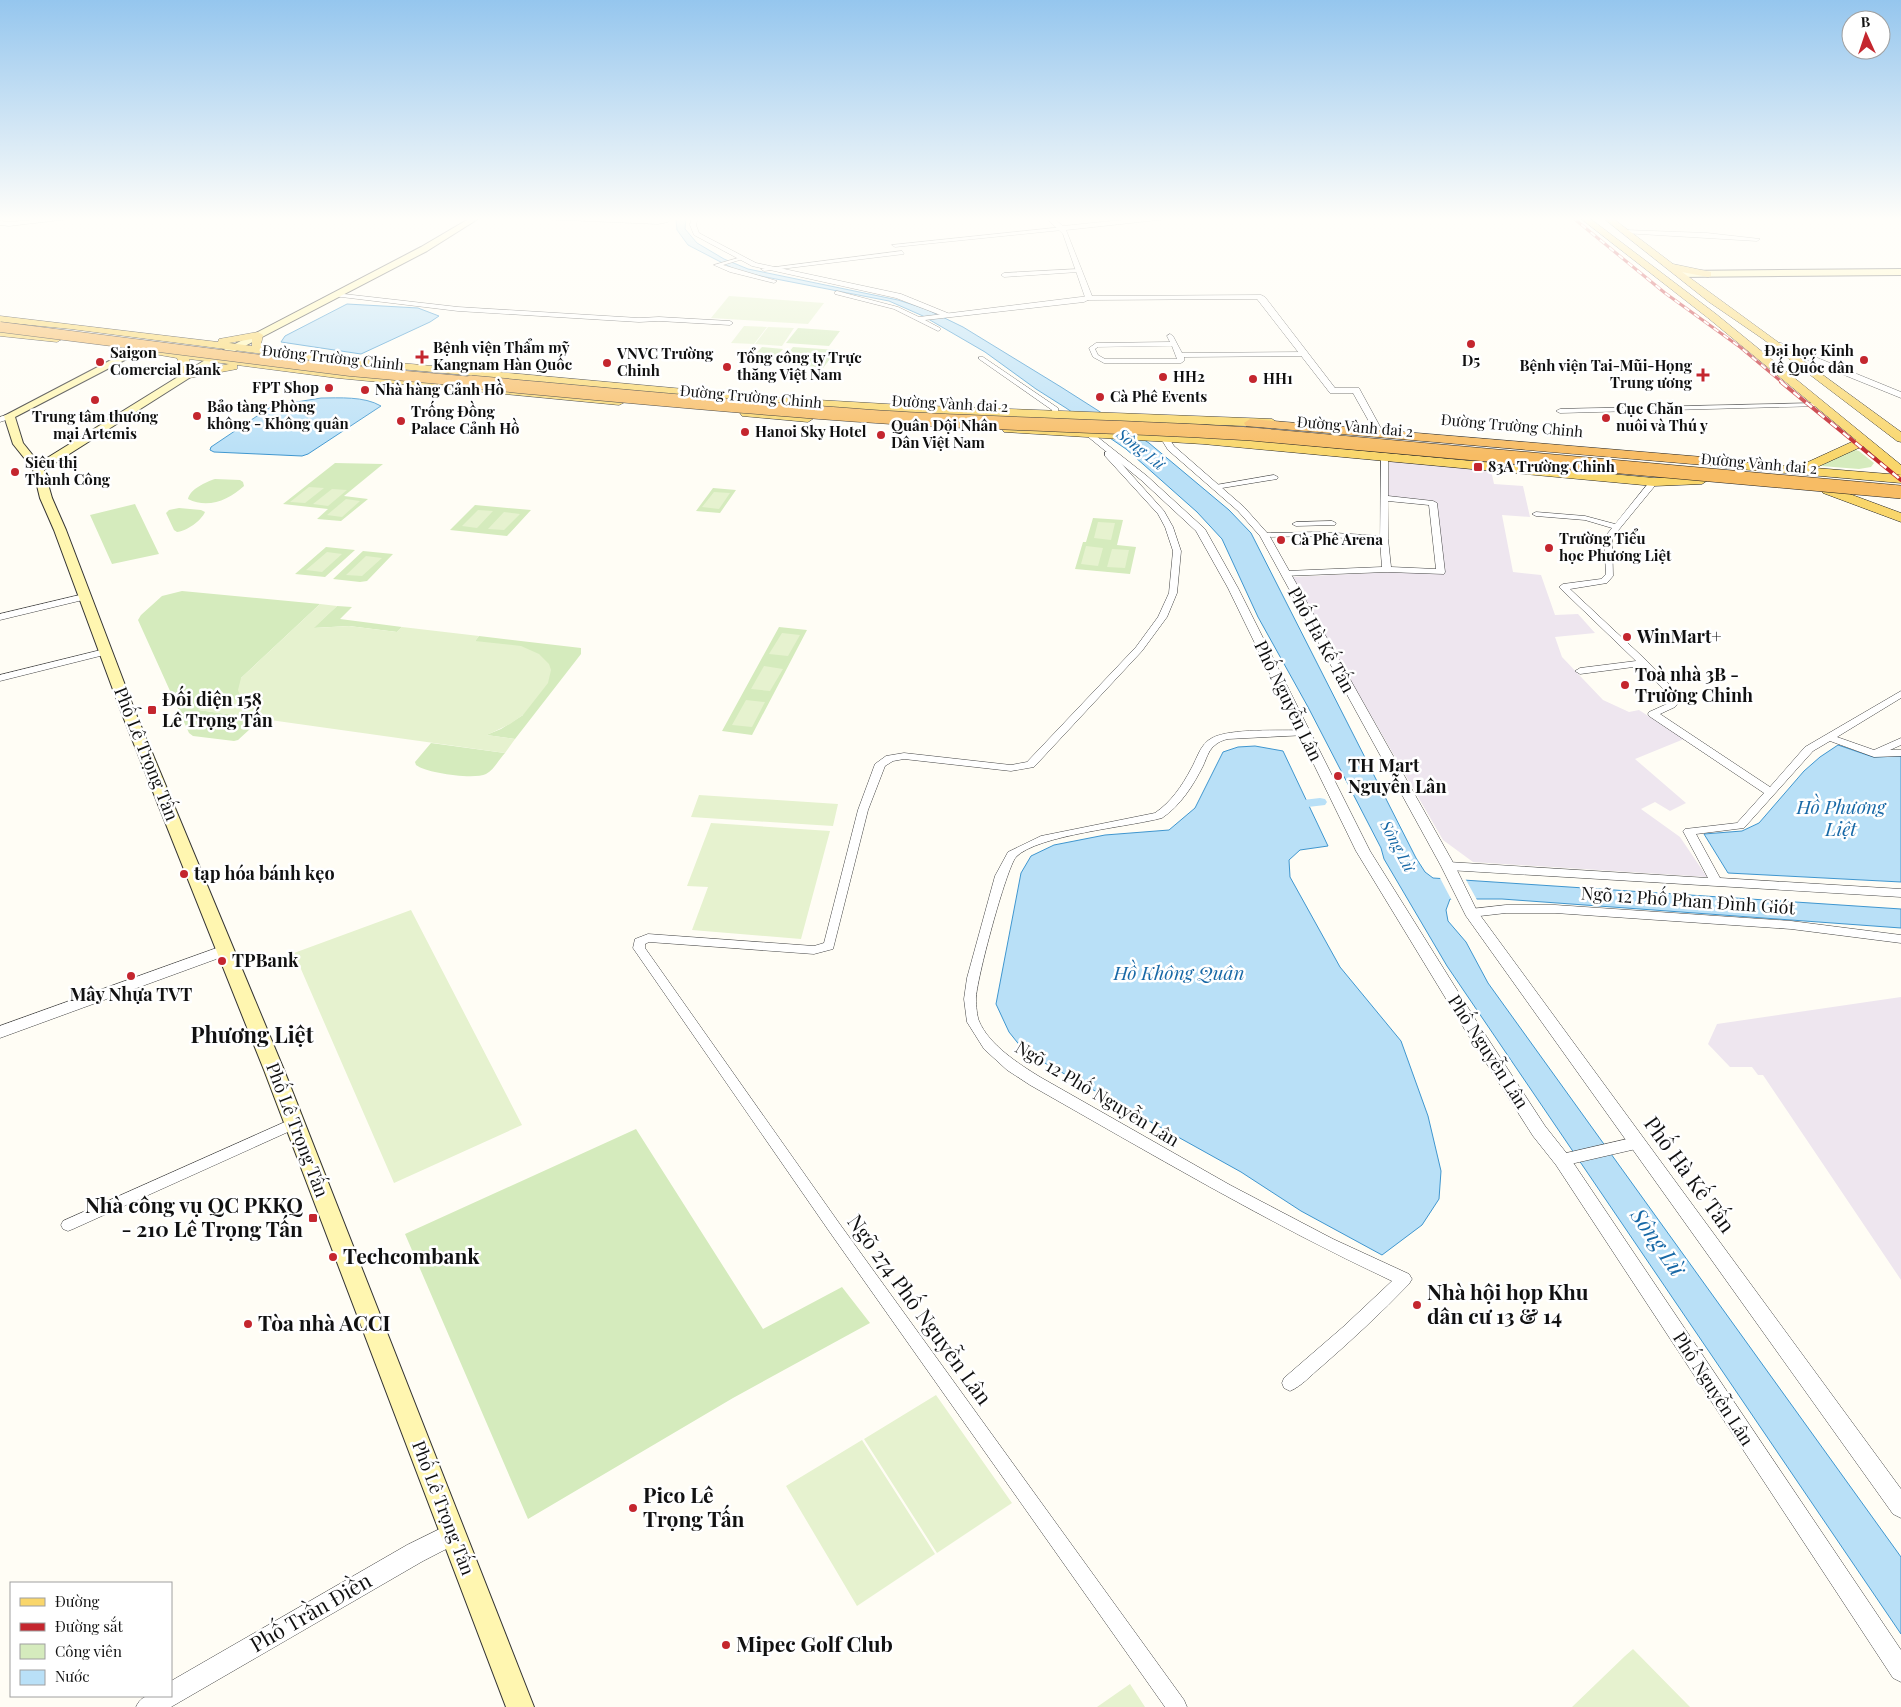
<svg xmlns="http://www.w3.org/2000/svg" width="1901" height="1707" viewBox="0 0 1901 1707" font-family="'Playfair Display',serif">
  <rect width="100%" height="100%" fill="#fffdf5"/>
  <path fill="#eee6ef" d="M1389,460L1491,470L1494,484L1523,486L1530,517L1502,515L1513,572L1541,575L1555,615L1578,614L1595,633L1555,637L1562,657L1603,700L1629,712L1639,710L1684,739L1635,759L1686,803L1670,811L1655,802L1641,809L1680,837L1707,877L1473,862L1443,840L1291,577L1392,572L1444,574L1434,501L1388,496Z
    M1901,997V1280L1763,1075H1758L1752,1067H1730L1708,1044L1717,1024Z"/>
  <path fill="#d5ebbd" d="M798,328L840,331L829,346L786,343Z
    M762,347L783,349L768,366L746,364Z
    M793,347L837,350L823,368L779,364Z
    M1852,449L1859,451L1874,463L1871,467L1859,469L1821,466Z
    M335,463L383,464L344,496L368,499L341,521L317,519L328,509L283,504Z
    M215,479L240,480L243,482L244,486C229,500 208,509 188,499C190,489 206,482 215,479Z
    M713,488L736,490L720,513L696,511Z
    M135,504L159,554L112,564L90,515Z
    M475,505L531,510L507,536L450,530Z
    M179,508L201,510L205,512C201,521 187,531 177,532L174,530L166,513L169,510Z
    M1093,518L1123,520L1117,545L1136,547L1130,574L1075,569L1083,542H1086Z
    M326,547L355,550L325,577L295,574Z
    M363,551L393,554L367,581L360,582L333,579Z
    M182,591L320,604L241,678L242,701L199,710L261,719L238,740L234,741L193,736L189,733L138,620L141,615L162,596Z
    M337,606L352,607L340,619L402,627L397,632L349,626L313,628Z
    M779,627L807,630L752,735L722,731Z
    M479,636L581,648V654L515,739L486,735L501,729L523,715L475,641Z
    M431,743L505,753C499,759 494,770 486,774C474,780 426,773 416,765L415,762Z
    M636,1129L763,1329L842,1287L870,1323L733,1398L528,1519L405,1234Z"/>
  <path fill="#e6f2cf" d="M729,296L824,303L808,324L711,318Z
    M744,326L767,327L754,344L731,343Z
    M768,327L794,328L782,346L755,344Z
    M309,487L324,488L305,503L290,502Z
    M332,489L347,490L328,506L313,504Z
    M714,492L730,493L719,509L702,507Z
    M346,499L360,501L342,517L327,515Z
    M478,510L493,511L477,528L462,526Z
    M504,512L520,514L504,530L488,529Z
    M1098,522L1115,523L1111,540L1094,538Z
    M1086,546L1103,548L1098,566L1081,564Z
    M1112,549L1129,550L1125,568L1107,567Z
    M327,552L342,554L322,572L306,570Z
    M366,556L382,558L362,576L346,575Z
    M320,604L337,606L314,628L349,626L397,632L402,627L479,636L475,641L521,646L539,654L549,664L551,670L548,683L523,715L510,724L487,735L515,739L505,753L198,710L213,697L242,701L238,690L241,678Z
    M782,633L800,635L788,656L769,654Z
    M764,666L783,669L770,691L751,689Z
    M746,700L765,702L752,727L732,725Z
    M699,795L838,804L833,826L691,817Z
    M711,823L830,831L801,939L692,930L708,887L687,886Z
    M411,910L522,1125L394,1183L294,953Z
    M936,1395L1012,1503L937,1553L864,1439Z
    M862,1440L935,1554L857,1606L786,1486Z
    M1633,1649L1690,1707H1572L1625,1656Z
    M1130,1684L1145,1707H1097Z"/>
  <path fill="#b9e0f7" stroke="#3f96cf" d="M678,217H686L685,229L697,243L724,259L748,269L898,300L926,309L963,327L1061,387L1149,443L1229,510L1251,533L1416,858L1425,872L1433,878L1901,909V928L1502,899H1450L1446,910L1448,921L1466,942L1488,983L1901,1557V1634L1447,966L1384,859L1381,848L1308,707L1258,617L1222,539L1197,512L1126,449L1066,408L1036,389L985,352L923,316L889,301L740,272L688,245L677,230L676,220Z
    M347,304L418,308L439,316L430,322L361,354L281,342L285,336Z
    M321,398C339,398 364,396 381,406L308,454L302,456L214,452L210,450L211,447L272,406Z
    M1838,745L1873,757L1901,756V882L1728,873L1704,834L1742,831L1759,823L1804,771L1820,757Z
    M1255,746L1283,751L1328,846L1300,850L1289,860L1290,877L1340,967L1401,1041L1428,1116L1441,1171L1439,1199L1422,1225L1382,1255L1301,1211L1241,1172L1025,1052L1009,1032L996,1004L1021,873L1031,856L1054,845L1105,835L1169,830L1195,808L1223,752L1238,747Z"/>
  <path fill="#fffdf5" d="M1440,878H1465L1477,900L1452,901Z"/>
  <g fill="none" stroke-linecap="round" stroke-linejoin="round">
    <path fill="#b9e0f7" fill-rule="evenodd" d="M1320,798L1325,799L1327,802L1325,805L1308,807L1303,806L1301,803L1303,800Z"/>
    <defs>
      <path id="minor" d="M69,217H86L9,226L0,225V221L9,222Z
        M538,217L658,220H664L666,217H672L668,222L658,224L540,219Z
        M1064,227L1062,230L895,247L892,245Z
        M1625,230L1707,233L1760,239L1757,241L1623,233Z
        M902,251L904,254L764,271L761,269Z
        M738,258L743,259L723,265L777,281L774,283L730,272L714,265Z
        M1080,269L1078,272L1004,277L1001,275L1004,273Z
        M837,291L898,307L919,317L1089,296L1092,298L1084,302L925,320L940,328V330L938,331L894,309L835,294V292Z
        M335,293L458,307L639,318L659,317L730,321L733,323L730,325L659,321L639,322L458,311L333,296L332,295Z
        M1170,334L1173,336L1182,353L1305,352L1308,354L1305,356L1184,357V361L1181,363H1104L1093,357L1089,348L1096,343L1170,342L1167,336ZM1172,346L1177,359H1105L1098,355L1095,349L1098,347Z
        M979,357H983L1058,408L1059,417H1053L1052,410L979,359Z
        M1822,403V405L1820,406L1560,413L1556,411L1560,409Z
        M9,414L13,416L12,418L0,422V417Z
        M1105,452H1111L1164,511L1173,527L1181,551L1177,593L1167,617L1142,651L1034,767L1011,771L904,759L893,761L885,766L868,810L833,949L814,954L649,942L645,944V948L839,1223L1184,1700L1187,1707H1165L829,1231L633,948L635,939L648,934L814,946L824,943L858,810L875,764L886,756L904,753L1011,765L1027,762L1136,647L1158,617L1169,593L1173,551L1165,527L1158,514L1105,456Z
        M1381,454L1388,456V496L1433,501L1437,503L1445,572L1444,574L1387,572L1283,576L1282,574L1286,571L1382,567L1380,541L1320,536L1264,537L1260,535L1264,533L1320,532L1380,536ZM1388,501L1429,505L1436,569L1391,567L1388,539Z
        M1274,475L1278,477L1277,479L1216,489L1212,487L1216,485Z
        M1651,480L1658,482L1612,538L1613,576L1607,583L1570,589L1647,661L1680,696L1682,698L1675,707L1660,714L1770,787L1805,747L1901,691V698L1837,737L1874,750L1901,738V745L1890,750H1901V756L1874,757L1830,741L1813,751L1744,828L1696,834L1720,878L1901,889V897L1448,870L1442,866L1448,862L1708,878L1683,831L1685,829L1737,823L1764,793L1649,716L1648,714L1649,712L1669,703L1672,698L1641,666L1580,674L1575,671L1580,668L1636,661L1559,587L1563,584L1601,579L1606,574L1604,538L1612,528L1585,520L1536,516L1532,514L1536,512L1585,516L1615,524Z
        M1332,521L1336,523L1335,525L1296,526L1292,524L1296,522Z
        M84,594L88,597L87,599L0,620V614Z
        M105,649L108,650V654L0,681V675Z
        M1303,730L1307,731L1308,733L1307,735L1228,739C1223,740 1218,742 1214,746C1208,751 1206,760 1203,766C1193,786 1180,806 1162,818C1129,827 1037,835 1016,857C1006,869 976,981 976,999C976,1005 977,1016 979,1021C989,1045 1019,1064 1040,1077L1230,1185L1333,1239L1409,1274L1412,1279L1409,1284C1381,1313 1352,1340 1321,1367C1311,1375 1302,1386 1290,1391L1284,1388L1282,1383L1284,1378L1343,1327L1392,1281C1268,1223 1150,1153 1030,1085L1007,1070L984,1049L967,1022L964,999L967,978L995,876L1008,852L1041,836L1155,813C1171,802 1182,786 1191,769C1197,759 1200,744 1212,738C1230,728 1281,731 1303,730Z
        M1506,905H1555L1791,921L1901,935V943L1791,929L1555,913H1506L1471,917L1465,913L1471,909Z
        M294,1118L299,1119L301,1123L299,1127L73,1229L68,1231L63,1229L61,1225L63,1221Z
        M1636,1137L1641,1139L1643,1143L1641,1147L1636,1149L1562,1166L1557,1164L1555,1160L1557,1156L1562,1154Z"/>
      <path id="tertiary" d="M692,217H698L696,225L699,233L756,263L901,294L950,314L943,316L896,298L752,266L694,235L690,225Z
        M1045,217H1052L1063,226L1151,217H1170L1167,219L1066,230L1092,296L1261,295L1265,297L1335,388H1359L1383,432L1382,434H1376L1353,393H1330L1257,299L1086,300L1063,234Z
        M1775,343H1781L1901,392V398L1775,347Z
        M1090,431L1147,476L1205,529L1238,588L1370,851L1477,1022L1545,1126L1568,1155L1901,1650V1682L1893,1678L1556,1165L1533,1136L1465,1030L1356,851L1228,588L1196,531L1141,480L1087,436L1086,434Z
        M1164,434L1167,435L1174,446L1244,507L1269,535L1455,866L1477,911L1901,1489V1518L1893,1514L1466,916L1441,866L1260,536L1238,511L1168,450L1160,437Z
        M225,945L230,946L232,950L230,954L0,1038V1026Z
        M452,1523L460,1526L463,1534L460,1542L423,1561L171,1707H136C143,1691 156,1696 171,1696V1681L407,1545Z"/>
      <path id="secondary" d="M472,217H481L427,251L216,361L44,470L52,498L66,530L136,714L284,1070L534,1707H506L264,1070L122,714L54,530L40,498L33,469L13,444L4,416L136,347H142V351L15,417L23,443L39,463L210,357L421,247Z
        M1901,269V275L1680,277L1676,274L1680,271Z"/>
      <path id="primary" d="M1579,217H1588L1716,314L1901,465V475L1896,474L1863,446L1815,468L1901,475V483L1716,467L1714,464L1716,461L1720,460L1797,467L1856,440L1708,318Z
        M1602,217H1611L1673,264L1711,272V276L1708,277L1682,272L1901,432V442L1897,441L1763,339L1709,302Z
        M0,316L218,342L219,339L258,332L263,335L261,344L264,348L334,357L783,398L904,405L1272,419L1278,423L1272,427L904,413L783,404L334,363L71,329L0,322ZM252,339V346L229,343Z
        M0,330L57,336L62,339L57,342L0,336Z
        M152,348L337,372L619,399L625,402L619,405L337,378L237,365V369L189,378L183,375L177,358L148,353L147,351ZM189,359L229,364L193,371Z
        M746,409L808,414L814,418L808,422L742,416L740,413Z
        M1008,425L1203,436L1654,478L1702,476L1708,480L1702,484L1654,486L1203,444L1004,432L1002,429Z
        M1828,486L1901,513V522L1823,493L1821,490L1823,487Z"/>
      <path id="trunk" d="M1250,419L1739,460L1745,464L1739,468L1246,426L1244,423Z"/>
    </defs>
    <use href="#minor" stroke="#444" stroke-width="1"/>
    <use href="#tertiary" stroke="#444" stroke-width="1"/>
    <use href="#secondary" stroke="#333" stroke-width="2"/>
    <use href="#primary" stroke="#222" stroke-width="1"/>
    <use href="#trunk" stroke="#222" stroke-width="1"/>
    <use href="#minor" fill="#fff" fill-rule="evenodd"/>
    <use href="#tertiary" fill="#fff" fill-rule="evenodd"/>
    <use href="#secondary" fill="#fff6b0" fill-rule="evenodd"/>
    <use href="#primary" fill="#f9d66b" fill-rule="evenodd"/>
    <use href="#trunk" fill="#f7bc64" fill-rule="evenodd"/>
    <defs>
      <path id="rail-far1" d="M1572,217L1665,293L1740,347L1783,383"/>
      <path id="rail" d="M1781,382L1901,480"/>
    </defs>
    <use href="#rail-far1" stroke="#c4262e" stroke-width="3"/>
    <use href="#rail" stroke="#c4262e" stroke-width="4"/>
    <use href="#rail-far1" stroke="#fff" stroke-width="2" stroke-dasharray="6" stroke-linecap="butt"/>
    <use href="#rail" stroke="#fff" stroke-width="2.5" stroke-dasharray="8" stroke-linecap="butt"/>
    <defs>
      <path id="trunk-bridge-far1" d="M0,327L350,371L485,383"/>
      <path id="trunk-bridge" d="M471,382C613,395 755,409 898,418C1015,425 1133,426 1251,434L1901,492"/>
    </defs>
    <use href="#trunk-bridge-far1" stroke="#222" stroke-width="11" stroke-linecap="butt"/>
    <use href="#trunk-bridge" stroke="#222" stroke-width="14" stroke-linecap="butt"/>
    <use href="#trunk-bridge-far1" stroke="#f7bc64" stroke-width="10"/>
    <use href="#trunk-bridge" stroke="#f7bc64" stroke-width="13"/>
  </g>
  <linearGradient id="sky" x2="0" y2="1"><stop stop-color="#95c6ee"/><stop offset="0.48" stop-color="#fffefa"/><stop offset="1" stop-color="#fffefa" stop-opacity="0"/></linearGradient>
  <rect width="1901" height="456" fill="url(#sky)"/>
  <g fill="#c4262e" stroke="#fff" stroke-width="2">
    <circle cx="1471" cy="344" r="5"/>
    <path d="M419.5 349.5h5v5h5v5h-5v5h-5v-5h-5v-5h5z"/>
    <circle cx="1864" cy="360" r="5"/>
    <circle cx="100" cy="362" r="5"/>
    <circle cx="607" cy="363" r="5"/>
    <circle cx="727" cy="367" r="5"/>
    <path d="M1700.5 367.5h5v5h5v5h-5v5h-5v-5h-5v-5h5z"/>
    <circle cx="1163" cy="377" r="5"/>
    <circle cx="1253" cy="379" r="5"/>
    <circle cx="329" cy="388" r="5"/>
    <circle cx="365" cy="390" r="5"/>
    <circle cx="1100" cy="397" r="5"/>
    <circle cx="95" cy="400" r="5"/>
    <circle cx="197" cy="416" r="5"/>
    <circle cx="1606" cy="418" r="5"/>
    <circle cx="401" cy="421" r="5"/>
    <circle cx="745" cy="432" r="5"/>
    <circle cx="881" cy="435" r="5"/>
    <rect x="1473" y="462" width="10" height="10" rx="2.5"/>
    <circle cx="15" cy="472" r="5"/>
    <circle cx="1281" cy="540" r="5"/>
    <circle cx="1549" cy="548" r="5"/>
    <circle cx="1627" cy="637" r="5"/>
    <circle cx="1625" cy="685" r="5"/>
    <rect x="147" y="705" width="10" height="10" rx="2.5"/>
    <circle cx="1338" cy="776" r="5"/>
    <circle cx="184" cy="874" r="5"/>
    <circle cx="222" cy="961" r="5"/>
    <circle cx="131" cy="976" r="5"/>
    <rect x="308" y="1213" width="10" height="10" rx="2.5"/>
    <circle cx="333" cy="1257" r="5"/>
    <circle cx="1417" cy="1305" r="5"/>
    <circle cx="248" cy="1324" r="5"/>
    <circle cx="633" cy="1508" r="5"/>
    <circle cx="726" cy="1645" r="5"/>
  </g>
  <g text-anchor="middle" stroke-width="5" stroke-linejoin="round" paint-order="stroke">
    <g font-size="15" font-weight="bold" fill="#111" stroke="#fff" text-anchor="start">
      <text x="433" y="353">Bệnh viện Thẩm mỹ<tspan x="433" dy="17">Kangnam Hàn Quốc</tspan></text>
      <text x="1854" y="356" text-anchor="end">Đại học Kinh<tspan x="1854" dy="17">tế Quốc dân</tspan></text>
      <text x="110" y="358">Saigon<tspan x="110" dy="17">Comercial Bank</tspan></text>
      <text x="617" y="359">VNVC Trường<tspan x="617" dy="17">Chinh</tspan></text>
      <text x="737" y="363">Tổng công ty Trực<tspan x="737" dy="17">thăng Việt Nam</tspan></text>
      <text x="1471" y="366" text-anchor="middle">D5</text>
      <text x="1692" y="371" text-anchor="end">Bệnh viện Tai-Mũi-Họng<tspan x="1692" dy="17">Trung ương</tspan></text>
      <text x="1173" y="382">HH2</text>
      <text x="1263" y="384">HH1</text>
      <text x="319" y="393" text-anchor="end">FPT Shop</text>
      <text x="375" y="395">Nhà hàng Cảnh Hồ</text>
      <text x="1110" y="402">Cà Phê Events</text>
      <text x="207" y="412">Bảo tàng Phòng<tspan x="207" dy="17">không - Không quân</tspan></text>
      <text x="1616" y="414">Cục Chăn<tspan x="1616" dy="17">nuôi và Thú y</tspan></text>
      <text x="411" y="417">Trống Đồng<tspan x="411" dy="17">Palace Cảnh Hồ</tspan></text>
      <text x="95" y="422" text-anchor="middle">Trung tâm thương<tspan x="95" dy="17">mại Artemis</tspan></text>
      <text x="891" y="431">Quân Dội Nhân<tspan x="891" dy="17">Dân Việt Nam</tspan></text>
      <text x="755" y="437">Hanoi Sky Hotel</text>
      <text x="25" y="468">Siêu thị<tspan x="25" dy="17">Thành Công</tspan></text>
      <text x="1488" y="472">83A Trường Chinh</text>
      <text x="1559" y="544">Trường Tiểu<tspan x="1559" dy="17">học Phương Liệt</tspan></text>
      <text x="1291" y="545">Cà Phê Arena</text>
    </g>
    <g font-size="15" fill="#111" stroke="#fff">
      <text transform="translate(333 358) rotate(6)" y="5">Đường Trường Chinh</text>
      <text transform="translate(751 397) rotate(5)" y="5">Đường Trường Chinh</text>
      <text transform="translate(950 404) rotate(3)" y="5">Đường Vành đai 2</text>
      <text transform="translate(1512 426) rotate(5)" y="5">Đường Trường Chinh</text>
      <text transform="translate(1355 427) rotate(5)" y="5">Đường Vành đai 2</text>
      <text transform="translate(1759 464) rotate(5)" y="5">Đường Vành đai 2</text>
    </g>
    <g font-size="16" font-style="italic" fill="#1768a6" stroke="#fff">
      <text transform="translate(1141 449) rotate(38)" y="6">Sông Lừ</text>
      <text transform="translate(1398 846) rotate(62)" y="6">Sông Lừ</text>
    </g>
    <g font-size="18" font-weight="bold" fill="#111" stroke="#fff" text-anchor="start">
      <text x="1637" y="643">WinMart+</text>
      <text x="1635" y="681">Toà nhà 3B -<tspan x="1635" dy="21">Trường Chinh</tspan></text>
      <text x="162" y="706">Đối diện 158<tspan x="162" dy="21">Lê Trọng Tấn</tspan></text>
      <text x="1348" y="772">TH Mart<tspan x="1348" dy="21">Nguyễn Lân</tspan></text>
      <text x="194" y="880">tạp hóa bánh kẹo</text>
      <text x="232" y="967">TPBank</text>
      <text x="131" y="1001" text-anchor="middle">Mây Nhựa TVT</text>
    </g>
    <g font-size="18" fill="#111" stroke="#fff">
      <text transform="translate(1321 640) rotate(61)" y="6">Phố Hà Kế Tấn</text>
      <text transform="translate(1288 701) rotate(64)" y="6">Phố Nguyễn Lân</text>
      <text transform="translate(146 754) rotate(68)" y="6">Phố Lê Trọng Tấn</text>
      <text transform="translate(1688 901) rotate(4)" y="6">Ngõ 12 Phố Phan Đình Giót</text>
      <text transform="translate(1488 1052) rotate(57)" y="6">Phố Nguyễn Lân</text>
      <text transform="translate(1097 1094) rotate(31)" y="6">Ngõ 12 Phố Nguyễn Lân</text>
      <text transform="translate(297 1130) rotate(69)" y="6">Phố Lê Trọng Tấn</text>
      <text transform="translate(1713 1389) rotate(57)" y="6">Phố Nguyễn Lân</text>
      <text transform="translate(443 1508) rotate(69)" y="6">Phố Lê Trọng Tấn</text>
    </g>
    <g font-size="19" font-style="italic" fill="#1768a6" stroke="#fff">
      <text x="1841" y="814">Hồ Phương<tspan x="1841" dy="22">Liệt</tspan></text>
      <text x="1179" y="980">Hồ Không Quân</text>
    </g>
    <g font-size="21" fill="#111" stroke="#fff">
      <text transform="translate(1689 1175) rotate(54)" y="7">Phố Hà Kế Tấn</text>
      <text transform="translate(919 1310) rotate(54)" y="7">Ngõ 274 Phố Nguyễn Lân</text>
      <text transform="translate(311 1613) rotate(-30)" y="7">Phố Trần Điền</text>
    </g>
    <g font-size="21" font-weight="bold" fill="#111" stroke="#fff" text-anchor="start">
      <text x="303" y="1213" text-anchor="end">Nhà công vụ QC PKKQ<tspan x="303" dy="24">- 210 Lê Trọng Tấn</tspan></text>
      <text x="343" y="1264">Techcombank</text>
      <text x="1427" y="1300">Nhà hội họp Khu<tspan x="1427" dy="24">dân cư 13 &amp; 14</tspan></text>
      <text x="258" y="1331">Tòa nhà ACCI</text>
      <text x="643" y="1503">Pico Lê<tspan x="643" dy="24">Trọng Tấn</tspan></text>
      <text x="736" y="1652">Mipec Golf Club</text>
    </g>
    <g font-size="22" font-weight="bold" fill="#111" stroke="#fff">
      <text x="252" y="1043">Phương Liệt</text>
    </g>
    <g font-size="22" font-style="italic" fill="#1768a6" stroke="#fff">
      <text transform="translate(1658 1242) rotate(55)" y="8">Sông Lừ</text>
    </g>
  </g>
  <rect x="10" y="1582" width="162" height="115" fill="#ffffff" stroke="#a0a0a0"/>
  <rect x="20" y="1598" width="25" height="8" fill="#f9d66b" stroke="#a0a0a0"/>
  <text x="55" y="1607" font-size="15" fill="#111111">Đường</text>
  <rect x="20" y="1623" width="25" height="8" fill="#c4262e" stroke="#a0a0a0"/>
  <text x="55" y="1632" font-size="15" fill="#111111">Đường sắt</text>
  <rect x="20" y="1644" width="25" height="15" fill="#d5ebbd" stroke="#a0a0a0"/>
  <text x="55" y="1657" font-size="15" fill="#111111">Công viên</text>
  <rect x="20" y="1670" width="25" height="15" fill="#b9e0f7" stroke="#a0a0a0"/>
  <text x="55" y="1682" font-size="15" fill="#111111">Nước</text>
  <g transform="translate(1866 35) rotate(357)"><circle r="24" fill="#ffffff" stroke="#a0a0a0"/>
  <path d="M0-4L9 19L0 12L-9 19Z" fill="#c4262e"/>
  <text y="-8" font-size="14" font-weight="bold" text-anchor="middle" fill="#111111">B</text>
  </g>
</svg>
